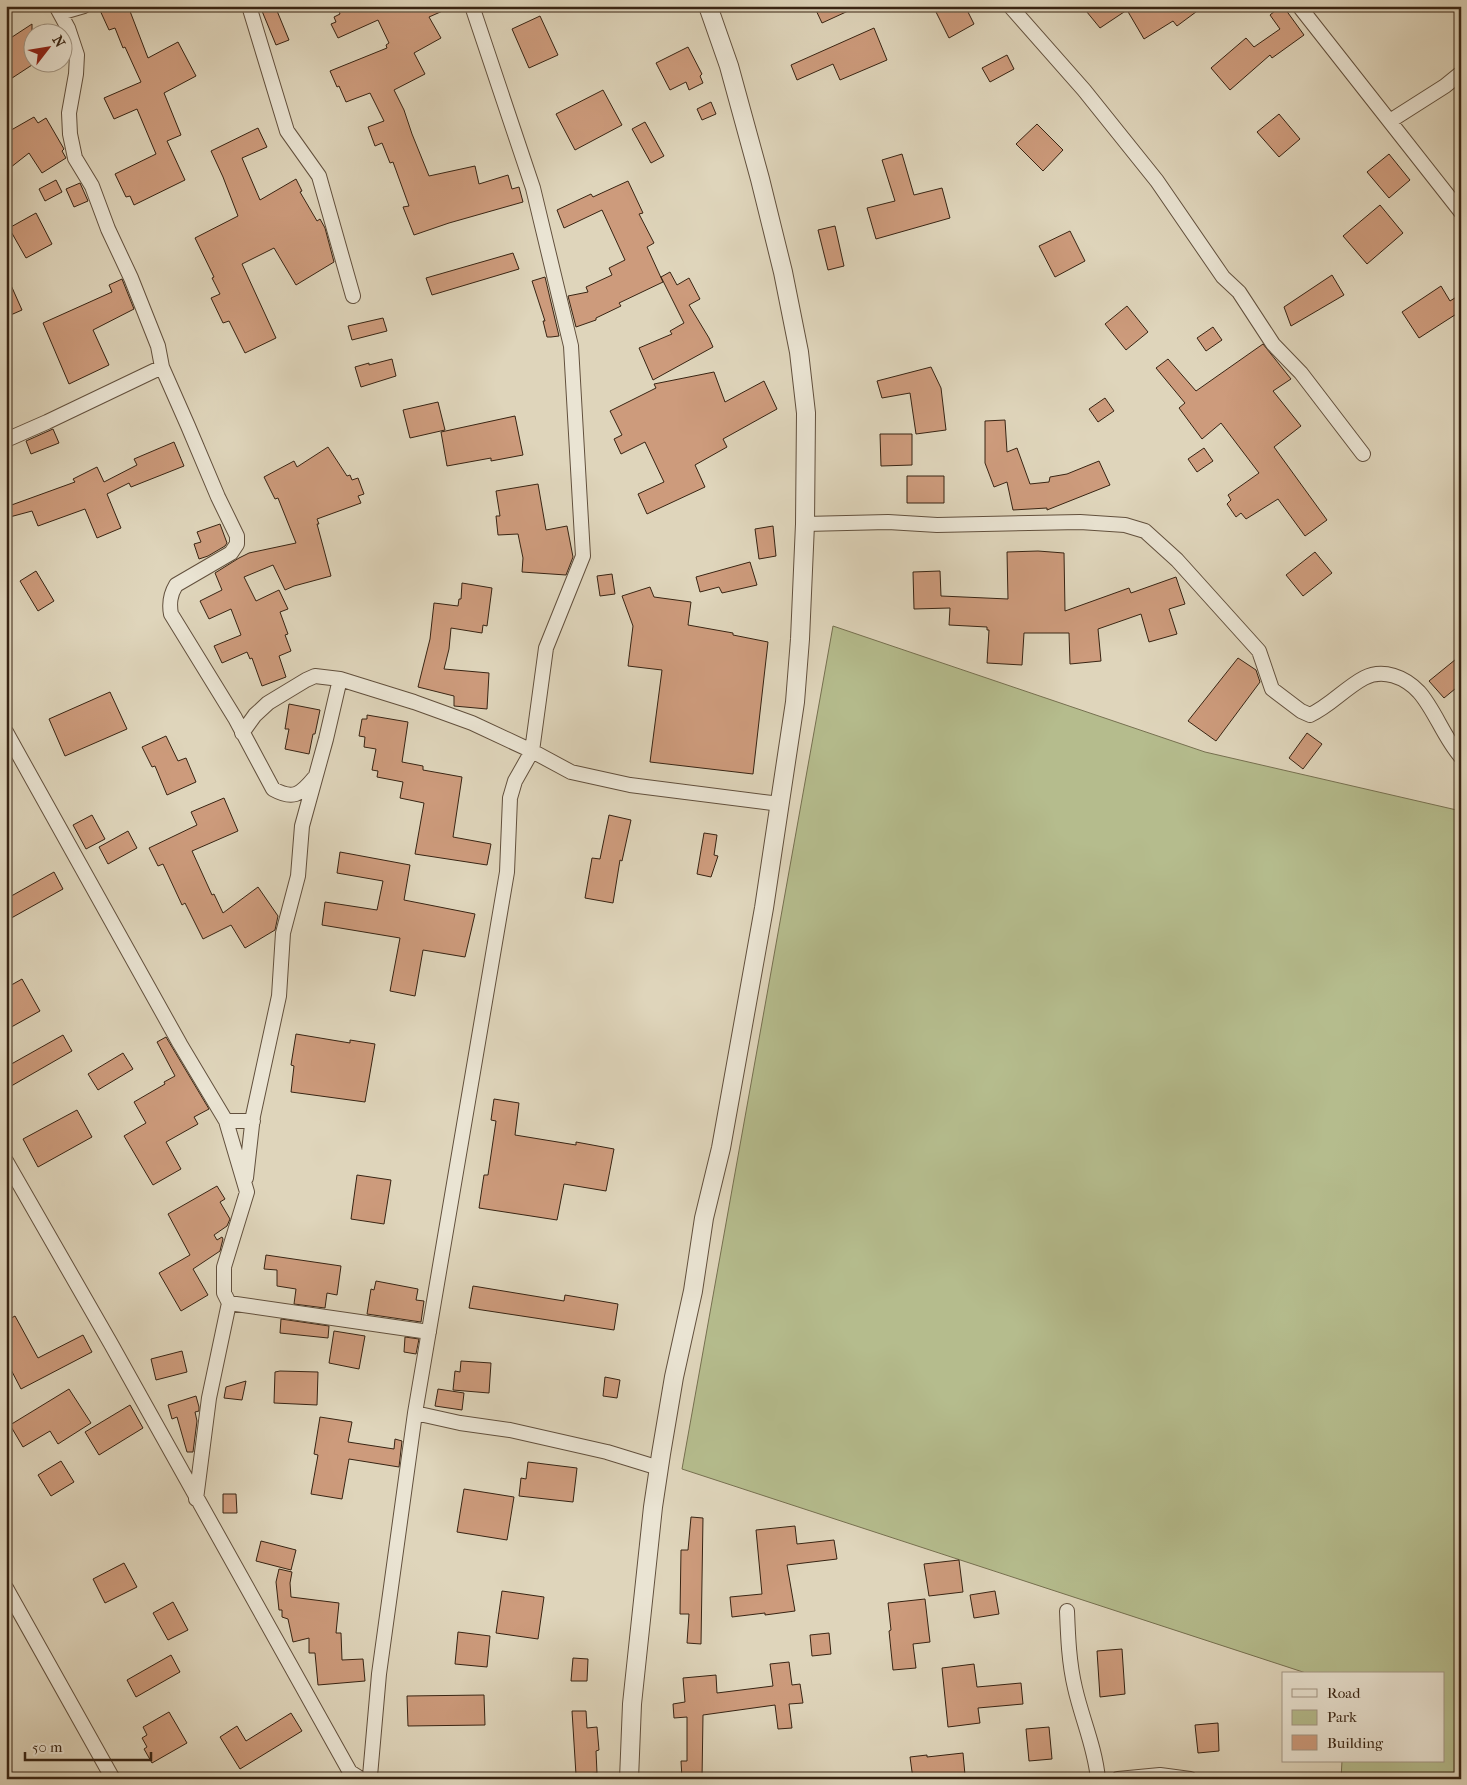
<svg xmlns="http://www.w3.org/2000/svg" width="1467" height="1785" viewBox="0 0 1467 1785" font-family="'IM FELL French Canon',serif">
  <rect width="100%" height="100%" fill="#dfd5bb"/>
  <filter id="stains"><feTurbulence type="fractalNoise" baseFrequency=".004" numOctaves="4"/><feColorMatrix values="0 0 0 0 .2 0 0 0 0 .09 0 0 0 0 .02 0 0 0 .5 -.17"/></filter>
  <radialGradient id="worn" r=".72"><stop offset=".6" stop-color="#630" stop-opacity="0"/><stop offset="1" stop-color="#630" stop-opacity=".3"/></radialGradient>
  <path fill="#b5bc8d" stroke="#767050" d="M833,626L1205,752L1461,811V1779H1341L1342,1761H1443V1674H1309L682,1469Z"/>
  <path fill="#cd9b7c" stroke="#382413" d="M98,6H128L148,58L178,42L196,76L164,93L181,135L167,141L185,180L134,205L130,196L126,197L115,174L156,154L137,109L114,119L104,98L141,82L125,47L123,48L115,28L109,30Z
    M273,6H275L289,40L276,45L262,11Z
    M337,6H454L429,17L441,38L414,53L425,74L394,90L404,110L412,134L429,176L475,166L479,184L508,175L512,189L519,187L523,202L449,223L414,235L403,207L409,206L393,162L390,163L382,143L375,146L368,127L384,121L370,93L346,102L339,86L337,87L330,71L387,48L386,45L389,43L378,20L338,38L331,24L336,22L334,17L340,14Z
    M814,6H859L822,23Z
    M933,6H965L974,24L949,38Z
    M1082,6H1204L1177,26L1173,21L1144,39L1127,10L1100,28Z
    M1281,6H1283L1304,35L1272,58L1270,55L1230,90L1211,68L1246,38L1254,47L1280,29L1270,15Z
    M540,16L558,55L529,68L512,29Z
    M32,24V65L6,82V41Z
    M874,28L887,60L840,80L833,64L797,80L791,65Z
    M688,47L702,74L700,76L703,83L689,90L686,82L670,90L656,63Z
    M1007,55L1014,69L990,82L982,68Z
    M603,90L622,125L575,150L556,114Z
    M711,102L716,114L702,120L697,109Z
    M1279,114L1300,139L1279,157L1257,132Z
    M34,117L38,123L46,118L64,149L62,151L66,158L42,173L29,153L6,171V133Z
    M645,122L664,156L651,163L632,129Z
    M1037,124L1063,150L1043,171L1016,144Z
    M258,128L267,147L242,158L260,200L296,179L302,191L300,192L317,221L320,219L325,228L334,262L296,285L274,248L242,264L276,338L245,353L229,321L223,323L211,298L220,294L212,278L214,277L195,238L238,216L223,177L211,151Z
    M902,154L914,195L942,188L950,218L876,239L867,208L895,201L882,160Z
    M1389,154L1410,180L1389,198L1367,172Z
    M56,180L62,192L45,201L39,189Z
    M628,181L643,213L639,214L654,243L647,247L663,282L619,303L621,306L596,318V320L576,327L568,296L588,292L586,287L612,275L609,268L625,260L602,210L564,228L557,210L591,194L593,197Z
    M80,183L88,201L74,207L66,189Z
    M1380,205L1403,233L1367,264L1343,236Z
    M36,213L52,244L26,258L9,228Z
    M835,226L844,266L828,270L818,230Z
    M1070,231L1085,261L1055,277L1039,246Z
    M513,253L519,269L432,295L426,278Z
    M670,272L677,285L689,278L700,299L689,305L709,338L713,347L653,380L639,348L672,334L670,331L684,323L661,277Z
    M6,274L22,310L6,317Z
    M1332,275L1344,295L1291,326L1284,307Z
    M545,277L559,336L551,337H547L543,321H545L532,281Z
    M122,279L134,309L93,330L109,365L69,384L43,323L112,292L109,285Z
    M1441,286L1450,301L1461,294V311L1419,338L1402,312Z
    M1127,306L1148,332L1126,350L1105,324Z
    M383,318L387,331L352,340L348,326Z
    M1213,327L1222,340L1206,351L1197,338Z
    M1263,344L1291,379L1273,391L1301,426L1274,447L1327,520L1305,536L1278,499L1246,519L1241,513L1236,517L1227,504L1231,500L1228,495L1259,473L1221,423L1202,439L1179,408L1185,403L1156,368L1168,359L1196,391Z
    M392,359L396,376L361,387L355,367L369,363V365Z
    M931,367L941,388L946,430L916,434L910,393L882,398L877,381Z
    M714,372L725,402L764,381L777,409L723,439L727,447L695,465L705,487L647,514L638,494L664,482L645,442L621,454L614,439L622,435L610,411L656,388L654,384Z
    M1105,398L1114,411L1098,422L1089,409Z
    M438,402L445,430L410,438L403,410Z
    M515,416L523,455L491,461V458L447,466L441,432Z
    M1005,420L1007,452L1017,448L1030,484L1049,482L1050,477L1067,474L1099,461L1110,485L1047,510V508L1013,510L1007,482L994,487L985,463V421Z
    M53,429L59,443L31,454L26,441Z
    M880,434H912V465L881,466Z
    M174,442L184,466L131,487L129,483L107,494L121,528L97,538L85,509L38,526L32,511L6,518V507L75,482L73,479L97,467L104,482L137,465L134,459Z
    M328,447L347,476L350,475L352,480L358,478L364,494L358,496L361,503L317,519L319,524H317L331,576L294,586L285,590L273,565L244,577L256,601L279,590L288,609L280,612L288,634L285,635L291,651L279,656L286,677L262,686L252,658L250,659L247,652L222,663L214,646L241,635L231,609L209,619L200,601L222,590L215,573L239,558L249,553L296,543L278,498L275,499L264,477L294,461L297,467Z
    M1204,448L1213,461L1197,472L1188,459Z
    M907,476H944V503H907Z
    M538,484L546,530L567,526L573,557L566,575L522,572L523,558L518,534L498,535L496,516H500L496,491Z
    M220,524L227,543L225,546L208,556L199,559L194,544L201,542L197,532Z
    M773,526L776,556L759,559L755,529Z
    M1038,551L1064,553L1065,611L1129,588L1131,593L1176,577L1185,604L1169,609L1177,634L1149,642L1141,614L1098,629L1101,661L1070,664L1069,633H1024L1022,665L987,663L989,630H987V627L949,625L950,608L914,609L913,572L940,571L941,596L1008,599L1007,552Z
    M1315,552L1332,573L1303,596L1286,575Z
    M750,562L757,585L722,593L719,587L700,592L696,577Z
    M36,571L54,601L38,611L20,581Z
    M612,574L615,594L600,596L597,576Z
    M462,583L492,588L487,626L483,625L482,633L451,628L449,649L444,669L489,673L487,709L454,706V696L418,687L430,639L434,603L458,606L459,599H461Z
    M650,587L654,597L691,602L688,625L733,633V635L768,642L753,774L650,762L662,670L628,666L633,626L622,596Z
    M1461,655V684L1444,698L1429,681Z
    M1238,658L1256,670L1260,682L1216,741L1188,721Z
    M110,692L127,729L65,756L49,719Z
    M289,704L320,710L315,734H313L309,754L285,749L289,729H285Z
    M367,715L408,722L402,762L423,766V770L462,777L453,837L491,844L487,865L415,854L424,803L400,798L403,782L377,777L378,771L372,770L376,749L364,747L365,737L359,736L362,719H367Z
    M1307,733L1322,744L1303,769L1289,758Z
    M166,736L178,761L186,758L196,782L167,795L155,766L152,767L142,747Z
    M224,798L238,831L192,851L212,895L214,894L223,913L258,887L278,916L275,930L245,948L231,925L203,939L185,903L182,905L163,864L158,866L149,848L197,825L191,812Z
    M92,815L105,839L86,849L73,825Z
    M609,815L631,820L622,861L620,860L613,903L585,898L592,858L600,859Z
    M128,831L137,848L108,864L99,847Z
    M704,833L717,835L714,855L718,856L711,877L697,874Z
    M340,852L410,865L404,900L475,914L465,957L423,950L415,996L390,991L400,938L322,925L325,902L377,910L383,881L337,873Z
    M54,872L63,889L6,921V899Z
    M22,979L40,1011L6,1030V988Z
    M296,1034L350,1043V1040L375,1044L365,1102L291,1092L294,1066L291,1065Z
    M63,1035L72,1051L6,1089V1067Z
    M166,1037L209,1109L194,1117L198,1124L166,1142L181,1169L153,1185L124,1136L146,1123L134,1102L165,1084L164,1082L175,1076L157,1042Z
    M123,1053L133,1069L98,1090L88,1074Z
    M494,1099L519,1103L515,1135L576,1145V1142L614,1149L606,1191L564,1184L557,1220L479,1208L484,1175H488L496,1121L491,1120Z
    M77,1110L92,1137L38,1167L23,1139Z
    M357,1175L391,1180L384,1224L351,1219Z
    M217,1186L225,1199L220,1202L230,1219L227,1226L214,1235L217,1240L222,1237L223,1239L220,1251L193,1269L208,1295L181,1311L159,1273L190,1255L168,1214Z
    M266,1255L341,1266L337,1295L327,1293L325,1308L294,1304L296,1289L277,1286V1270L264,1269Z
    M376,1281L418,1289L416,1300L424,1301L421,1322L367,1314L371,1289L374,1290Z
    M473,1286L564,1301L565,1295L618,1304L614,1330L469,1308Z
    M15,1316L38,1358L83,1335L92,1352L21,1389L6,1360V1321Z
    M281,1319L329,1326L328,1338L280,1333Z
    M334,1331L365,1336L359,1369L329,1363Z
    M405,1337L419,1339L416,1354L404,1352Z
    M182,1351L187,1372L156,1380L151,1359Z
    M461,1361L491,1363L489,1393L453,1390L455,1371L460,1372Z
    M280,1371L318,1372L317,1405L274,1403L275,1372Z
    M605,1377L620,1380L617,1398L603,1396Z
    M246,1381L242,1400L224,1398L226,1387Z
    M69,1389L91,1423L58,1444L50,1431L23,1447L10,1425Z
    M438,1389L464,1393L462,1410L435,1406Z
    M196,1396L199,1407V1411L195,1412L197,1421L193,1452H187L177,1417L172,1419L168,1405Z
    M130,1405L143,1428L99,1455L85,1432Z
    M320,1417L352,1422L348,1442L394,1449L395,1439L402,1441L399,1467L349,1459L342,1499L311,1494L318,1455L314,1454Z
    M61,1461L74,1482L51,1496L38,1475Z
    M528,1462L577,1468L573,1502L519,1496L521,1478L526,1479Z
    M464,1489L514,1497L507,1540L457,1532Z
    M223,1494H236L237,1513H223Z
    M691,1517L703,1518L701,1644L687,1643L689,1614H680L681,1550H688Z
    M795,1526L797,1544L834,1540L837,1559L787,1565L795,1611L765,1615V1613L732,1617L730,1597L762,1594L756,1530Z
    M261,1541L296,1550L291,1570L256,1561Z
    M959,1560L963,1592L929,1596L924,1564Z
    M124,1563L137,1587L105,1603L93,1579Z
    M279,1569L292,1572L290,1583L291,1597L339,1603L336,1633H341L342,1660L363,1659L365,1681L318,1685L315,1653H309V1638L293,1642L288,1619L282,1617V1610H279L276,1582Z
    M502,1591L544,1597L538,1639L496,1633Z
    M995,1591L999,1614L974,1618L970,1595Z
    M925,1599L930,1642L913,1644L916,1668L893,1670L889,1631L891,1630L888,1603Z
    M173,1602L188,1630L168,1640L153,1613Z
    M458,1632L490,1636L487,1667L455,1664Z
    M829,1633L831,1654L812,1656L810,1635Z
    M1122,1649L1125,1694L1100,1697L1097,1651Z
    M171,1655L180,1672L136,1697L127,1680Z
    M573,1658L588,1659L587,1681H571Z
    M789,1662L792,1685L800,1684L803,1703L789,1704L792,1728L778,1729L775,1705L703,1715L702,1779H682L681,1761H687V1717L674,1718L673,1704L685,1702L683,1678L716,1675L717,1693L773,1686L770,1664Z
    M974,1664L977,1687L1021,1683L1023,1704L978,1708L980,1723L948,1727L942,1668Z
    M484,1695L485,1725L408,1726L407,1696Z
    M572,1711H586L587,1728L597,1727L599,1750L596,1751L597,1773L576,1775Z
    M169,1712L187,1743L152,1763L144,1749L147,1747L142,1738L147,1735L143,1727Z
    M291,1713L302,1731L240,1769L220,1737L237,1726L246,1741Z
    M1218,1723L1219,1751L1198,1753L1195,1725Z
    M1049,1727L1052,1759L1029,1761L1026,1729Z
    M963,1753L965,1775L940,1779H913L910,1757L927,1755V1757Z"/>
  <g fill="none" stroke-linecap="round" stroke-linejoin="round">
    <defs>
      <path id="minor" d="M56,6L68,28L77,55L76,74L69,113L70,134L75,158L92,186L108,229L131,278L158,346L162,367L188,426L218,497L237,536V544L231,553L176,585C170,595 169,603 171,614L235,718L273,789C293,800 300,795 314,778
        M249,6L287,131L319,176L353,296
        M1010,6L1084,90L1157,181L1223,277L1239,292L1273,344L1301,373L1363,454
        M1299,6L1461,212
        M60,13L84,6
        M1390,121L1445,86L1461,73
        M6,440L47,422L162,367
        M805,524L888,522L937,525L1080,522L1125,525L1145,531L1177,560L1259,651L1272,689L1301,711L1310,715C1330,706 1345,688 1364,678C1383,668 1405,677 1419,692C1435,710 1444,738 1461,757
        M6,732L180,1044L226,1121L247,1192L224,1267V1293L229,1303L429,1332
        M242,733L255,715L268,703L306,680L315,676L340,679L414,702L472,723L532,751L571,772L630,785L780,804
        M226,1121H253
        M6,1161L111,1344L350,1772L361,1779
        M246,1178L253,1116L279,996L283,933L298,876L302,826L326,739L340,679
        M415,1413L460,1423L510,1430L607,1452L659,1468
        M196,1499L209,1398L229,1303
        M6,1588L113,1779
        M1067,1611C1068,1637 1069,1663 1075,1688C1082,1719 1095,1747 1098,1779
        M372,1779L370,1776L379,1674L415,1413L507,872L510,798L515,781L532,751L546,648L583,556L571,346L533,188L472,6
        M1118,1779L1160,1775L1190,1779"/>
      <path id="tertiary" d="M629,1779L632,1704L653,1507L661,1454L674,1377L693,1291L704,1218L721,1148L764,908L795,702L800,639L805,524L806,413L799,352L783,272L760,179L729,66L708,6"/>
    </defs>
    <use href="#minor" stroke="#62503d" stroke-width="16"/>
    <use href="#tertiary" stroke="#62503d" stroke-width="20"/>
    <use href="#minor" stroke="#eae4d3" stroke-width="14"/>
    <use href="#tertiary" stroke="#eae4d3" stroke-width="18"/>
  </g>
  <rect width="1467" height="1785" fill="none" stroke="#dfd5bb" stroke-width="25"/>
  <rect x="8" y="8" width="1452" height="1770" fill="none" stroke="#382413" stroke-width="2.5"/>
  <rect x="12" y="12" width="1442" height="1760" fill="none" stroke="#382413"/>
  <rect x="1282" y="1672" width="162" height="90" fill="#eae4d3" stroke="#a39786"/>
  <rect x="1292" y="1689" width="25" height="8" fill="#eae4d3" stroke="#a39786"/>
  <text x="1327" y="1698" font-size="15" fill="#382413">Road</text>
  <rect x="1292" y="1710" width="25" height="15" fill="#b5bc8d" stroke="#a39786"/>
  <text x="1327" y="1722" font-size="15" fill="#382413">Park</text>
  <rect x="1292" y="1735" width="25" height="15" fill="#cd9b7c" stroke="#a39786"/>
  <text x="1327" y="1748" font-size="15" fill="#382413">Building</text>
  <g transform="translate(48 48) rotate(59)"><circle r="24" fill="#eae4d3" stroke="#a39786"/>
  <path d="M0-4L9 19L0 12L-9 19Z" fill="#8f2418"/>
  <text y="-8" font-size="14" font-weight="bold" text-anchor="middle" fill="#382413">N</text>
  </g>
  <path d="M25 1752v8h126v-8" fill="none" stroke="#382413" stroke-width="2.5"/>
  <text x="32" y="1752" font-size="15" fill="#382413" stroke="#eae4d3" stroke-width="4" paint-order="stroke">50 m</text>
  <rect width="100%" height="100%" filter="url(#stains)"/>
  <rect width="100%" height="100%" fill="url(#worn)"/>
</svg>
